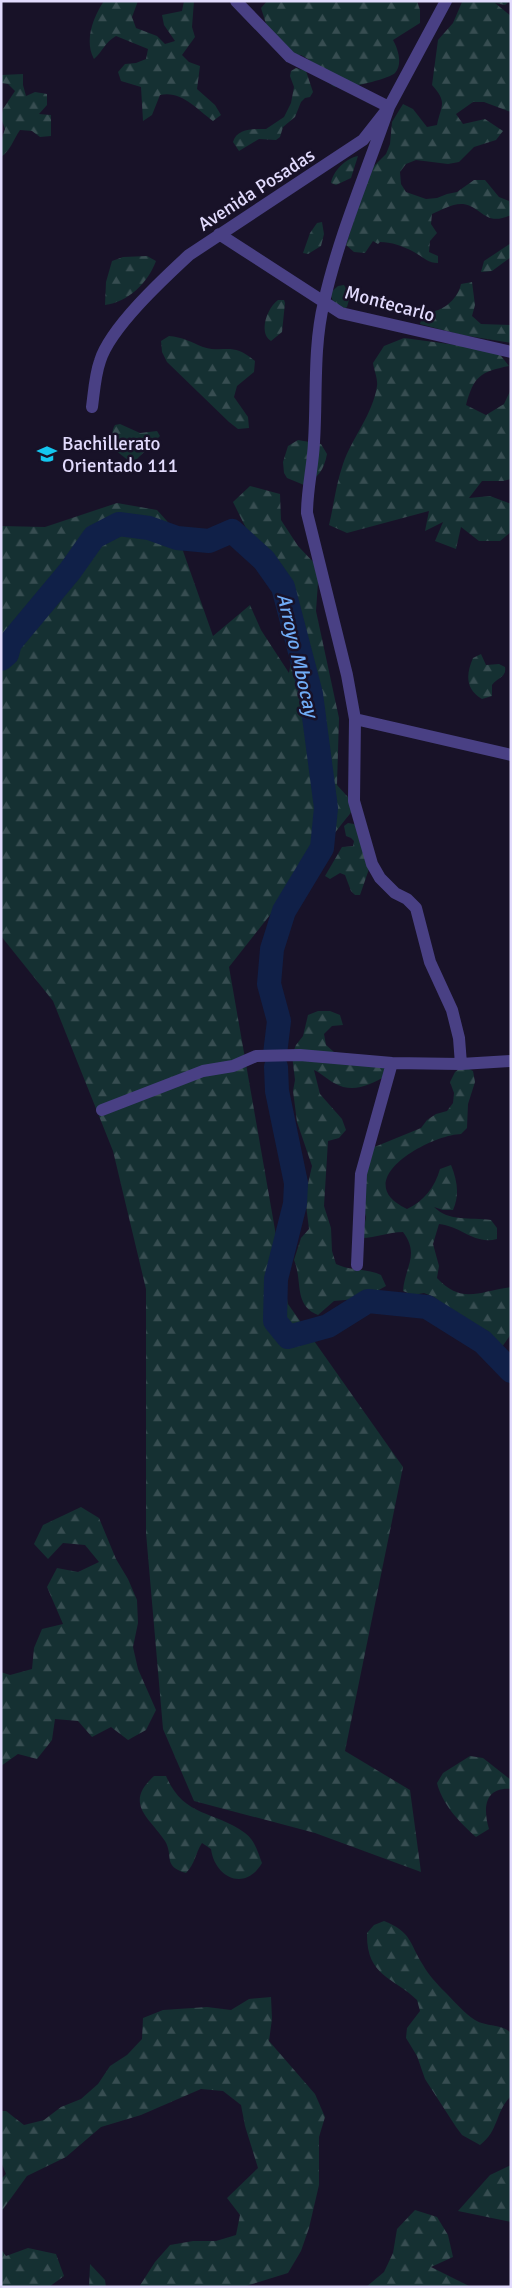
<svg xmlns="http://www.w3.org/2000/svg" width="512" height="2288" viewBox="0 0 512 2288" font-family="Signika,sans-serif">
  <defs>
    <pattern id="forest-firs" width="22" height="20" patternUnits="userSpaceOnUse" patternTransform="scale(1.25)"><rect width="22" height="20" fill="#153032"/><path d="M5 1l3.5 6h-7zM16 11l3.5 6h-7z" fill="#374d51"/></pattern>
  </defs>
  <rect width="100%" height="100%" fill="#181228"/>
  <path fill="url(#forest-firs)" d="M104,1H138L132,17L136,28L157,36L165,44L175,41L164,25L162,15L182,11L184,1H194L192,27L195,37L182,55L189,62L200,66L197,89L215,105L221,115L213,121C197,109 181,90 160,95L152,115L143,121L141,87L121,81L118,72L125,64L136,63L146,59L148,49L116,36C105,42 103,51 94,59C84,41 93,17 104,1Z
    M267,1H417L420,10V23L393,40C398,49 403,64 395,73C389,79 342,91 333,86C330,84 329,80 327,77C319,68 311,60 301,55L290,57L268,30L261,8Z
    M468,1H510L505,5L495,3L511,16V112L484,102H473L456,114L463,124L485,119L503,131L496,140L474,147L459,162L448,164L416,160L406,164L400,172L401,184L406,192L426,199L437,198L447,194L457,192L474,180H485L499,197L509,201L511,215C484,227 483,207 463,204C453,203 441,210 432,214L431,224L437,233L430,241L429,252L438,256V263C427,263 422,256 414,252C403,246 391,242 380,242L378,244L373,241L365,253L354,252L346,245L370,170L386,154L390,144L392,122L403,104L413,109L427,127L437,125C441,105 448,103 432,85L438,40L453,23L462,2Z
    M296,68L306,71L313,92L310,97L305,98L301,102L295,117L283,127L280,137L276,140L259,139L239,151L233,142C237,128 254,129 266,129L284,117L291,103L294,87L290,76L291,71Z
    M23,74V85L26,96L35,92L47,94V105L39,114L51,115V136L40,137L32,131L20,130C13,140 11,150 1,157V141L5,129L1,118L3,109L15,91L8,84L1,83V75Z
    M358,156L351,178L336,185L331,183C333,171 346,158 358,156Z
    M322,222L324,234L321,246L308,254L303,253L310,233L317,223Z
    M511,243V257L492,271L481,272L484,261Z
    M147,256L156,261C148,283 128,302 105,305L106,282L112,261L123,257Z
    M472,282L475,305L472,316L481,324L511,325V343L462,335L420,324L423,313C441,313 457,301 461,284Z
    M344,285L350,296L347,307L342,310L334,304L330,293L338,286Z
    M278,300H284L285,303L282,332L271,341C258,333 267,308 278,300Z
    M169,336C182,337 191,342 203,347C226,354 231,341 255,361L254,372L237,386L234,397L248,417L249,428L238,429L229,422L167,362L162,352L161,341Z
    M404,338L471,347H494L509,366C480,372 474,376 466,405L486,415L504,404L511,389V479L503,481H482L469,498L490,496L511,504V532L500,541H479L461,527L456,549L435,541L443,522L425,531L429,511L347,533L329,525C334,504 336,484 343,464C352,438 373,414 377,386C378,379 374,370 373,363L384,346Z
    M120,424L140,433L157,431L160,436L137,459L129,461L115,450L118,446C113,439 110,434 115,425Z
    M298,440L321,444L327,454C324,470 318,478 304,485L287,478L284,473L283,462L288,446Z
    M250,486L280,494L281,520L298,546L319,568L316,611L339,718L337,785L356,806L229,967L288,1304L403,1467L345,1751L410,1790L421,1872L315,1833L194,1801L163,1729L146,1533V1289L113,1151L53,1001L1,936V526L45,527L117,503L157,510L176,531L213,636L250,605L261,630L289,673L295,639L283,597L273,573L256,548L233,502Z
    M481,654L486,665L499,664L505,667C507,677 497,678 492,685V696L482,699C465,689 466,674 473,658Z
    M348,823L354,824L361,831L369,869L360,895H355L351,891L345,875L340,873L330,879L325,876L342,847L353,846L354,841L351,838L346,836L344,826Z
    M318,1011H330L340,1015L343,1025L332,1026L324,1034L326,1045L334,1052L387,1062L386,1076C369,1085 353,1094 334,1083C327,1079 321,1073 314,1070L320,1094L342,1119L346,1130L339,1138L328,1141L324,1206L331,1228L332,1251L336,1264C350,1271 366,1268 381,1275L386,1286L377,1291L356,1299L334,1301L318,1315C293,1305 303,1281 294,1260L301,1238L309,1229L305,1197L312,1166L297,1122L293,1091L295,1080L292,1055L296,1045L303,1036L308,1015Z
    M463,1066L473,1071L475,1082L468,1104L467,1128L461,1134C429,1135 347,1181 407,1209C424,1201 435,1187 440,1169L451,1165C457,1180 460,1194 453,1210H443L434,1207C449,1222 470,1217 491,1220L497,1228V1239C474,1245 461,1226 439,1224L433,1244L439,1266L437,1278C462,1305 479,1291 511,1287V1334L502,1347L488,1331L460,1317L434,1297L424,1293L413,1295L403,1291C405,1266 420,1255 403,1232C388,1232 376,1238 362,1238L366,1217L363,1207L362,1165L372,1148L421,1128L427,1120L436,1114L447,1111L453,1103L454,1093L450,1082L455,1072Z
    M81,1507L99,1518L116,1559L128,1579L137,1600L138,1623L133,1647L138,1669L156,1710L146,1730L128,1740L111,1727L92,1737L78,1721L55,1719L52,1740L37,1759L18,1754L1,1766V1672L10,1675L32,1669L34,1648L42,1629L63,1624L47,1587L57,1568L78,1572L99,1562L85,1545L63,1543L48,1559L34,1544L43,1525Z
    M470,1756L483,1758L511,1780V1789C484,1787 483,1809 489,1829L476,1837C460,1823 442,1804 437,1783L443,1773Z
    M154,1776H166C184,1818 214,1810 245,1833C255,1840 258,1853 262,1863C245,1892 215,1878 211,1849L202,1843C195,1854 195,1864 186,1873C162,1866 174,1856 165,1841C150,1818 123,1804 154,1776Z
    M384,1921C412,1932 409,1943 423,1965C428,1974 437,1984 445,1992C454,2001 464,2013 475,2020C486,2027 503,2024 511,2033V2096C495,2112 499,2131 480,2145L462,2135L456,2127L425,2079L417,2056L406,2038L407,2028L420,2011L417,2000C393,1977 366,1976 367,1933L374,1925Z
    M271,1997L272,2019L269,2041L315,2094L325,2117L319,2137V2185L309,2228L301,2251L288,2273L243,2287H139L155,2262L170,2245L193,2241H216L236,2235L240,2215L227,2198L258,2168L245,2126L241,2105L223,2091L201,2089L141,2115L101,2127L66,2157L27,2176L1,2212V2179L6,2174L1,2162V2111H6L24,2125L44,2120L61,2107L81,2099L98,2084L110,2066L127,2055L142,2039L143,2018L163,2010L207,2007L231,2010L249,1999Z
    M511,2165V2222L458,2211L490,2175Z
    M415,2210L437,2217L448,2235L453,2257L431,2267L471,2287H366L384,2272L393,2253L397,2229Z
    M28,2248L56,2254L64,2276L49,2287H1V2249L6,2256Z
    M90,2264L105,2280L106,2287H89Z"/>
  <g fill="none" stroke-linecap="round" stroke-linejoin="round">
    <path stroke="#102048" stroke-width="24" d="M1,659L7,654L10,643L70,571L94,537L119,524L149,528L177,538L209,541L232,531L264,560L283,587L311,694L326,808L322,848L284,911L272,949L269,984L279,1021L275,1054
      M276,1067L277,1091L296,1183L295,1204L276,1279L275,1321L288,1337L328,1326L368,1301L427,1307L483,1342L511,1371"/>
    <path stroke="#494084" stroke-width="12" d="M236,1L290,57L389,107
      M389,107C367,171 339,235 324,302C313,347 317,396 314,442C313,466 307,489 307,513L347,675L355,719L354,801L372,864L380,878L395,893L407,899L416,908L430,962L452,1010L459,1038L461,1064
      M219,234L341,313L511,352
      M92,407C94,392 95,375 100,361C110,328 163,279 189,255L363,140L389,107L446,1
      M355,719L511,755
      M102,1110L203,1071L233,1066L256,1056L300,1055L392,1063L461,1064L511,1061
      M357,1265L361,1174L392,1063"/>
  </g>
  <defs>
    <symbol id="school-bare" viewBox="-9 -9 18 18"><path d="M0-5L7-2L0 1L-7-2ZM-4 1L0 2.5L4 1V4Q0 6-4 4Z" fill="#14c6ef" stroke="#181228" stroke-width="2.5" paint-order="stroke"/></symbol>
  </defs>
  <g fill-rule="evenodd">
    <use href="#school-bare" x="33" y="440" width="28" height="28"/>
  </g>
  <g text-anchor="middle" stroke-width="5" stroke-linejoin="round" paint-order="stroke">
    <g font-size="19" fill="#e2dbfd" stroke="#181228">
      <text transform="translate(256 189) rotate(-33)" y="7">Avenida Posadas</text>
      <text transform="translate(390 303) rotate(15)" y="7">Montecarlo</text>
    </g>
    <g font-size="19" fill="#e2dbfd" stroke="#181228" text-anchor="start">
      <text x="62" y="450">Bachillerato<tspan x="62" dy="22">Orientado 111</tspan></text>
    </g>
    <g font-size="20" font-style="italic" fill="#70acf6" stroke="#181228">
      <text transform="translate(298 655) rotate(77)" y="7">Arroyo Mbocay</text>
    </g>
  </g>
  <rect width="512" height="2288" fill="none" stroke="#e2dbfd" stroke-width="5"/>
</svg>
